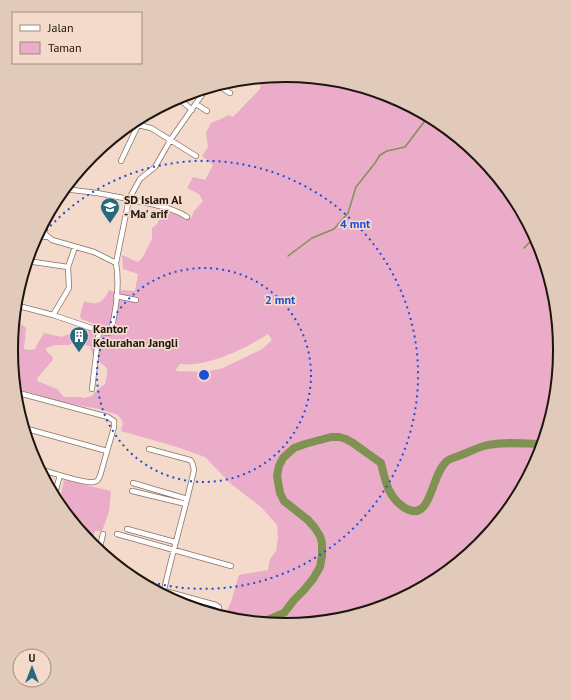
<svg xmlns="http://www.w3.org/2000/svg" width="571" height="700" viewBox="0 0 571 700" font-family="'PT Sans',sans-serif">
  <rect width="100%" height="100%" fill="#f3daca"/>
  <path fill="#ebacca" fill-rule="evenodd" d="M286,76L339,81L391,96L438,122L480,156L514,198L539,245L555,297L560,350L555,404L539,455L514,503L479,544L438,578L390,604L339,619L285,624L232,619L224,617L231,602L239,575L268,570L270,559L276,551L278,538L277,525L262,508L231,484L205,457L177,447L121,431L123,422L118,415L99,409L65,403L15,388L11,350L12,345L13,343C14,335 16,330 19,322L26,328L24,349L30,350L35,349L38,343L44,333L62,337C70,332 74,337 81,339L86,335L88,329L101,333L100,326L81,319L80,316L84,301C99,306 102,303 109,290L115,292L123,290L135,291L138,274L123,269L122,255L138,262L143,257L152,239V228L157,224L162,214L165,212L175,214L187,219L191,218L194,211L203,201L199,194L187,188L193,177L205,180L213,165L202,156L208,147L206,133L211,123L223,118L228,115L233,117L260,89L261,83L257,78ZM268,334L272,340L262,349L223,368L205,372L175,371L180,364C185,364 190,365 195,364C220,361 248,347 268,334ZM73,343L90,346L94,359C109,368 109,367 105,384L97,390L92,396L84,398L80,397H64L57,389L37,381L38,377L53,360L52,356L47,352L46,348L56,345H69Z
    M64,480L111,491L109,512L102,531H95L91,543L59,505Z"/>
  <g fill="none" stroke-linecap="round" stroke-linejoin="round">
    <path stroke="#7f9252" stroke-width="1.5" d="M524,248L535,237
      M288,256L312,238L334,229L348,213L356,187L375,163L380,155L387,151L405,147L424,122L425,115"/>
    <path stroke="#7f9252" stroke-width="8" d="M263,622L284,613L294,600L304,590L313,579L320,567L322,556V543L320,536L315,528L308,520L284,501L280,493L277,476L279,466L283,458L294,448L305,444L331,437H339L346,439L353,443L381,463C385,480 388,498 405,508C432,524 430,475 447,461C451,458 457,457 461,455C469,452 477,448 484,446C501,441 525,444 543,444"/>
    <defs>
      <path id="minor" d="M217,85L230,93
        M178,98L192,110
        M196,104L207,111
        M130,125H138L151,128L196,156
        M121,161L138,125
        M64,189L97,193L129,199L140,179L155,167L171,139L206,89
        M37,236L48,237
        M27,261L68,267
        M116,263L129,199C148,204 170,206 187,217
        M116,296L136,300
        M15,305L53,315L106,333H109L111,331C116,310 120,285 116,263L94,252L52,240L45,234L44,231L46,219
        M53,315L69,288L68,267L75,247
        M92,389L99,331
        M15,392L108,417L114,421V427L100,476C98,480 97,482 93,482C84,484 50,472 39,469
        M24,428L107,451
        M149,449L190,460L192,462L194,470C185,510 173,550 164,590
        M133,483L187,499
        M132,491L186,504
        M54,497L60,475
        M127,529L175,542
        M117,534L231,566
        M99,551L103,534
        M150,587L216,605L219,607V615"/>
    </defs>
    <use href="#minor" stroke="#897364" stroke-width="6"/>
    <use href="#minor" stroke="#fff" stroke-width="4.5"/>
  </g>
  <g fill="none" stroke="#1d4ed8" stroke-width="2" stroke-dasharray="2 4">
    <circle cx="204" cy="375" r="107"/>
    <path d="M31 249A214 214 0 1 1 131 576"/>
  </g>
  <defs>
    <symbol id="school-pin" viewBox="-11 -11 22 30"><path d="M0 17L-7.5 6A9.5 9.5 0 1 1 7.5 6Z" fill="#29697e" stroke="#f3daca"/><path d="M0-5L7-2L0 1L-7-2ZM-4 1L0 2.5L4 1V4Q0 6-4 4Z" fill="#fff"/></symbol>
    <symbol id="building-pin" viewBox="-11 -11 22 30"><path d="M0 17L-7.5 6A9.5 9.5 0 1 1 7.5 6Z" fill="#29697e" stroke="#f3daca"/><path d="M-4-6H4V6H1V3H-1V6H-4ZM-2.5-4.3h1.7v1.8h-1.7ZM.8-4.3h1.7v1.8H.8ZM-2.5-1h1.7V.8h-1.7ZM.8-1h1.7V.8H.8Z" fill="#fff"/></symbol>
  </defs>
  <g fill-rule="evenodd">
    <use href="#school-pin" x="99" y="196" width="22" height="30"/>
    <use href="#building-pin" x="68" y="325" width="22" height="30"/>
  </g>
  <g text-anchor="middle" stroke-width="3.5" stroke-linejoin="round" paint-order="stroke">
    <g font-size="12" font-weight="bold" fill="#1d150f" stroke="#f3daca" text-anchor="start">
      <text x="124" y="204">SD Islam Al<tspan x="124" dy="14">- Ma' arif</tspan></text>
      <text x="93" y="333">Kantor<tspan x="93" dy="14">Kelurahan Jangli</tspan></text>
    </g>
  </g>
  <path d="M0 0H571V700H0ZM285 82H286A267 267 0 0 1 553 349V351A267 267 0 0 1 286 618H285A267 267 0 0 1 18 351V349A267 267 0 0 1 285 82Z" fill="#e2cabb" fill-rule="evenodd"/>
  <path fill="none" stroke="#1d150f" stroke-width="2" d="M285 82H286A267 267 0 0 1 553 349V351A267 267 0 0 1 286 618H285A267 267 0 0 1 18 351V349A267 267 0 0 1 285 82Z"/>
  <circle cx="204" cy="375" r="6" fill="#1d4ed8" stroke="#f3daca" stroke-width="2"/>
  <g font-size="12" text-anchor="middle" font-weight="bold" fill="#1d4ed8" stroke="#f3daca" stroke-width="3.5" stroke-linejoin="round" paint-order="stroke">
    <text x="355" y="228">4 mnt</text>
    <text x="280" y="304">2 mnt</text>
  </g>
  <rect x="12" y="12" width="130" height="52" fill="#f3daca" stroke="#9d8b7f"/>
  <rect x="20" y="25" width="20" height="6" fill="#ffffff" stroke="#9d8b7f"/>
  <text x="48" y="32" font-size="12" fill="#1d150f">Jalan</text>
  <rect x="20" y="42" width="20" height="12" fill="#ebacca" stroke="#9d8b7f"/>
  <text x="48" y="52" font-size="12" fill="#1d150f">Taman</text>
  <g transform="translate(32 668)"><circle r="19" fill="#f3daca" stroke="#9d8b7f"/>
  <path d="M0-3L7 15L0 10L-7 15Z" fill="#29697e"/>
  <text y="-6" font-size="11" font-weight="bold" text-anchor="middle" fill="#1d150f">U</text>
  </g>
</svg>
